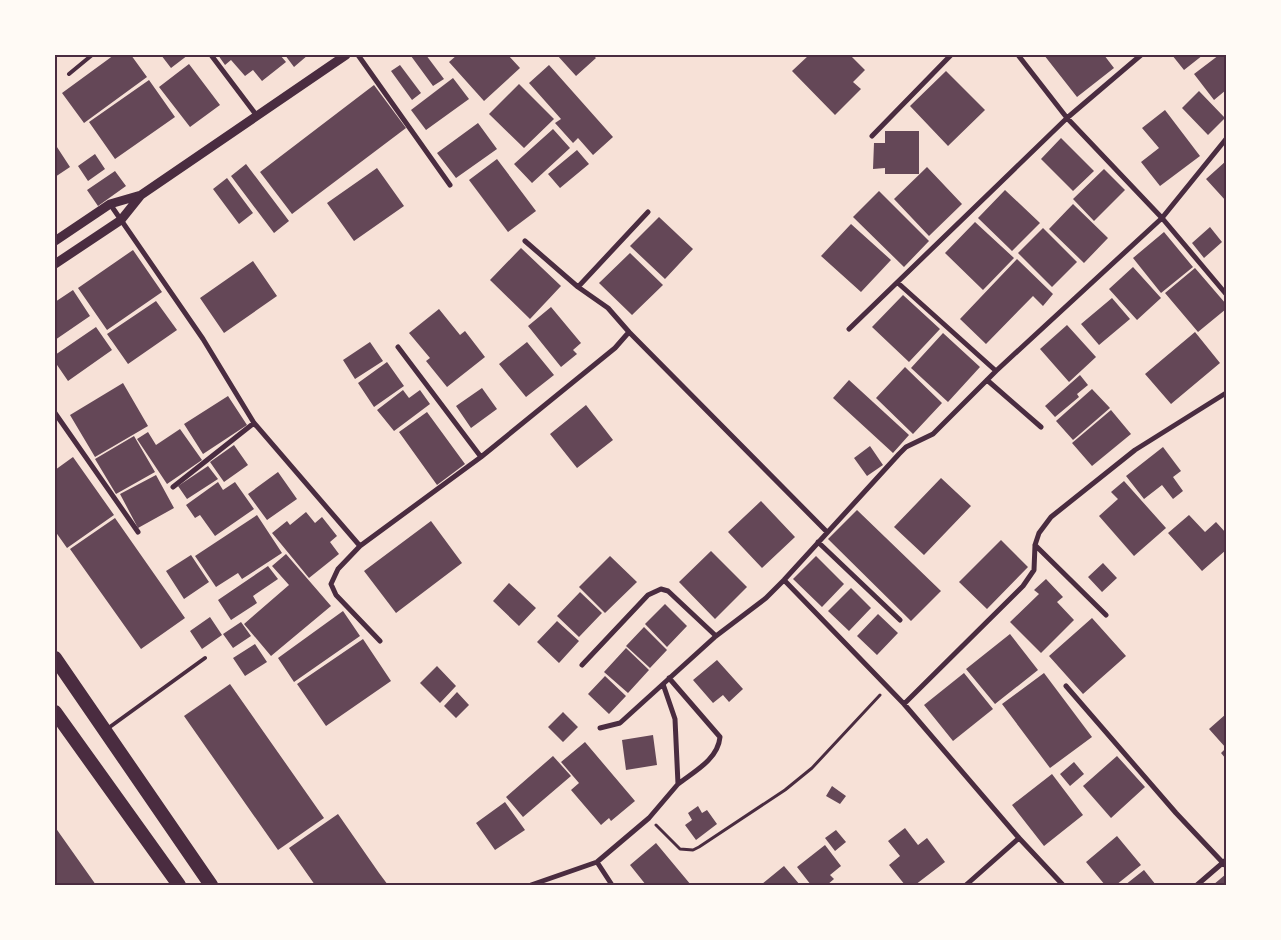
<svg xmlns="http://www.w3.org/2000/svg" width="1281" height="940" viewBox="0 0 1281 940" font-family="'Sofia Sans Condensed',sans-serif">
  <rect width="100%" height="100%" fill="#f7e1d7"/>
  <path fill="#644757" d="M114,55H131L147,77L84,123L62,93Z
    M161,55H188L171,68Z
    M218,55H280L286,62L262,81L253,70L245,76L231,60L225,65Z
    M285,55H308L294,67Z
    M426,55L444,79L433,86L411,56Z
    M457,55H508L520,68L484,101L449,62Z
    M557,55H593L596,58L576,76Z
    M809,55H850L865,70L853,82L861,89L835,115L792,71Z
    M1044,55H1104L1114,68L1077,97Z
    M1172,55H1203L1184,70Z
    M1219,55H1226V90L1214,100L1194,74Z
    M189,64L220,105L190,127L159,87Z
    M400,65L421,93L412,100L391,71Z
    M549,65L613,137L593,155L578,138L573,143L555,123L561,119L529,83Z
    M946,71L985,110L948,146L910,106Z
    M453,78L469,99L426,130L411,110Z
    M149,80L175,117L115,159L89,122Z
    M519,84L554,119L524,148L489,114Z
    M374,85L406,128L292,214L260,172Z
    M1199,91L1225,118L1208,135L1182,108Z
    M1165,110L1200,156L1160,186L1141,162L1159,148L1142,128Z
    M478,123L497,149L456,178L437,153Z
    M553,129L570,148L532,183L514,164Z
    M885,131H919V174H885V168L873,169L874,143H885Z
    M1061,138L1094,171L1073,191L1041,159Z
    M55,144L70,167L55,177Z
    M577,150L589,164L560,188L548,174Z
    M95,154L105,169L88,181L78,166Z
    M497,159L536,211L508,232L469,180Z
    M1226,161V201L1206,179Z
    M246,164L289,221L274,233L231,176Z
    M927,167L962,204L929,236L894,199Z
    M377,168L404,206L354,241L327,203Z
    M1104,169L1125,190L1094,221L1073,199Z
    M115,171L126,186L98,206L87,190Z
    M227,178L253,213L239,224L213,189Z
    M1005,190L1040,223L1012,251L978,218Z
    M879,191L929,241L904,267L853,217Z
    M1073,204L1108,238L1084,263L1049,229Z
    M659,217L693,249L665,279L630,246Z
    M975,222L1014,258L983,290L945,253Z
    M851,224L891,260L861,292L821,256Z
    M1210,227L1222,242L1204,258L1192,243Z
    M1043,228L1077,262L1052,287L1018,253Z
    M1164,232L1193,267L1161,293L1133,258Z
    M521,248L561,286L530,319L490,280Z
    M133,250L162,292L107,330L78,288Z
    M630,253L663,285L632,315L599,283Z
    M1017,259L1053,294L1043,306L1033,296L986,344L960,319Z
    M253,261L277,296L224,333L200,298Z
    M1133,267L1161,298L1137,320L1109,289Z
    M1195,268L1226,304V309L1198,332L1165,293Z
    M73,290L90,316L55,340V302Z
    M903,295L940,329L909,362L872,327Z
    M1112,298L1130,319L1099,345L1081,324Z
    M156,301L177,330L128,364L107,334Z
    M551,307L581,343L573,350L577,354L561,367L528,326Z
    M439,309L460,335L465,331L485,357L447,387L426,361L430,358L409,333Z
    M1067,325L1096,357L1069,382L1040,349Z
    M96,327L112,350L68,381L55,362V355Z
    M1195,332L1220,363L1171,404L1145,374Z
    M943,333L980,367L948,402L911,368Z
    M370,342L383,361L355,379L343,360Z
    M527,342L554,375L526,397L499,364Z
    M387,362L404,386L374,407L358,383Z
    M905,367L942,403L913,434L876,398Z
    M1080,375L1088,385L1077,394L1079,397L1055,417L1045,406Z
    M849,380L909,435L893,453L833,398Z
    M123,383L148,426L95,457L70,415Z
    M482,388L497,409L471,428L456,406Z
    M1092,389L1110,408L1073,440L1056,421Z
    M403,390L409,398L420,390L430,404L394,431L377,410Z
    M228,396L247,425L203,454L184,424Z
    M586,405L613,440L577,468L550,434Z
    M1111,410L1131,434L1092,466L1072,443Z
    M427,412L465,464L437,485L399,432Z
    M180,429L202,460L167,484L137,439L148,432L156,445Z
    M134,436L155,472L116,494L95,459Z
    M234,445L248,465L224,482L210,462Z
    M870,446L883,465L867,476L854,458Z
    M1163,447L1181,471L1173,477L1183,491L1173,499L1162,485L1144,499L1126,476Z
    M73,457L114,515L67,548L55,531V470Z
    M208,466L218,479L187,499L178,486Z
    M278,472L297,499L267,520L248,494Z
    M156,475L174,508L138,528L120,494Z
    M941,478L971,506L924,555L894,527Z
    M1124,481L1166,528L1134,556L1099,516L1118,499L1111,492Z
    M218,482L223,490L235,482L254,509L215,536L200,515L195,518L186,505Z
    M761,501L795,537L762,568L728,532Z
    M857,510L941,591L911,621L828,539Z
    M306,512L315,523L322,517L337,536L330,542L339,554L309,578L272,533L287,521L290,525Z
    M257,515L282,553L242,579L238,573L216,587L195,556Z
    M1189,515L1205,532L1216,522L1226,533V550L1202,571L1168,533Z
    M115,518L185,618L141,649L70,549Z
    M431,521L462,563L396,613L364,571Z
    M1001,540L1028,567L987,609L959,582Z
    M711,551L747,587L715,619L679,582Z
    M286,554L331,606L271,656L244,624L289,585L272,566Z
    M191,555L209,582L184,599L166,571Z
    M610,556L637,582L605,613L579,587Z
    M816,556L844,584L822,607L793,579Z
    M1103,563L1117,578L1102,592L1088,577Z
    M268,566L278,579L253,596L257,603L231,620L218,600Z
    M1046,579L1063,597L1057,602L1074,620L1041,653L1010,622L1039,594L1034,590Z
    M509,583L536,608L519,626L493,601Z
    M851,588L871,608L849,631L828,611Z
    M580,592L602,613L579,637L557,616Z
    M665,604L687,626L667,647L645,624Z
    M343,611L360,636L294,682L278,658Z
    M878,614L898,633L877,655L857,636Z
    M210,617L222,635L202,649L190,631Z
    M1092,618L1126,656L1083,694L1049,656Z
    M557,621L579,641L559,663L537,642Z
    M241,622L251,636L233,648L223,634Z
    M644,627L667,650L650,668L626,646Z
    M1010,634L1038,670L995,704L966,669Z
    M363,639L391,681L326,726L297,684Z
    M255,644L267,662L245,676L233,658Z
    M626,648L649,670L628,693L604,672Z
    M717,660L743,689L729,702L723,695L713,703L693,680Z
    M437,666L456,686L440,703L420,683Z
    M964,673L993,709L953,741L924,705Z
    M1044,673L1092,737L1050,768L1002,704Z
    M605,676L626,696L609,714L588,694Z
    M230,684L324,818L278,850L184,716Z
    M457,692L469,705L456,718L444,706Z
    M563,712L578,727L563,742L548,727Z
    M1226,714V748L1209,729Z
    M653,735L657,765L626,770L622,740Z
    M585,742L635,801L611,821L609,818L601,825L571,790L579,783L561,762Z
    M1226,748V759L1221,753Z
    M553,756L571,776L523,817L506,797Z
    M1117,756L1145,787L1111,818L1083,786Z
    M1074,762L1084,774L1070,786L1060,774Z
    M1052,774L1083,815L1044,846L1012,805Z
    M832,786L846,796L840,804L826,796Z
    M505,802L525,830L495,850L476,823Z
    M698,806L702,813L707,810L717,824L696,840L685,825L692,820L688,813Z
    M338,814L379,873L388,885H315L289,848Z
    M55,827L96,885H55Z
    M905,828L918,845L927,838L945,862L915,885H905L889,865L900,856L888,841Z
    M836,830L846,842L835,851L825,838Z
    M1117,836L1141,865L1116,885H1105L1086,862Z
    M656,843L691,885H646L630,865Z
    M825,845L841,866L830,875L834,879L827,885H811L797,867Z
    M784,866L800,885H763L762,884Z
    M1144,870L1156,885H1125Z
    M1226,874V885H1213Z"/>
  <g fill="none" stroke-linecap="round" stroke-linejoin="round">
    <path stroke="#4a2c40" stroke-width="3" d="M656,825L680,849L693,850L699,847L785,790L812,768L880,695"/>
    <path stroke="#4a2c40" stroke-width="4" d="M69,74L92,55
      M107,729L205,658"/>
    <path stroke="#4a2c40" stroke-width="5" d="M211,55L257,116
      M358,55L450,185
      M1018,55L1067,118L1162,218L1226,294
      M872,136L951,55
      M110,204L203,339L254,423L360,546L338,569L331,584L336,595L380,641
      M898,283L996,371
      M578,287L648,212
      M849,329L1067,118L1141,55
      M629,332L827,532
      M398,347L481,457
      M987,380L1041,427
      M55,413L138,532
      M173,487L254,423
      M818,542L900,620
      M1035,545L1106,615
      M360,546L481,457L615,348L629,332L608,308L578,287L525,241
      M784,580L904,704L1019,838
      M582,665L648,595L661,589L668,591L716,636
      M669,678L720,737C718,759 695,771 678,784
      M1066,686L1176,813L1226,866
      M904,704L1023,586L1034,570L1035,545L1039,533L1051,517L1135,450L1226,393
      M600,728L620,723L716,636L766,598L784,580L899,454L906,447L933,434L996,371L1162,218L1226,139
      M597,862L612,885
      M531,885L597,862L649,818L678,784L675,719L663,684
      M966,885L1019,838L1063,885
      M1197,885L1226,860"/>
    <path stroke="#4a2c40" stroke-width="9" d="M55,241L110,204L141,195
      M55,264L121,220L141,195L346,55"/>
    <path stroke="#4a2c40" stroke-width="14" d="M55,658L211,885
      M55,712L179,885"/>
  </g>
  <rect width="1281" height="940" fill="none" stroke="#fffaf5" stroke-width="112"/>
  <rect x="56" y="56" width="1169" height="828" fill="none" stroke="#4a2c40" stroke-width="2"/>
</svg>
